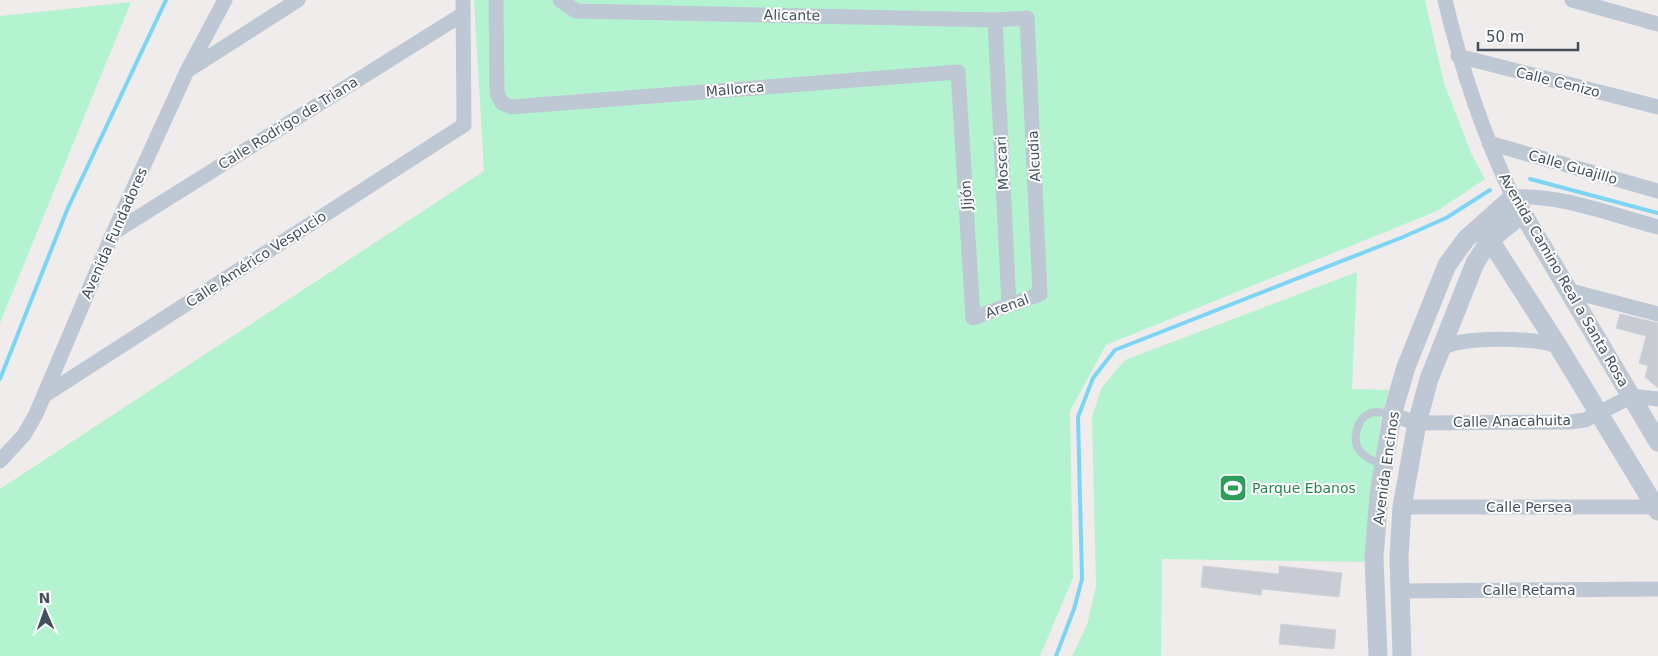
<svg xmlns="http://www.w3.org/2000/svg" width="1658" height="656" viewBox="0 0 1658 656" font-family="'DejaVu Sans',sans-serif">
  <rect width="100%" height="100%" fill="#f0ecec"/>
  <path fill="#b4f3d0" d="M474,0H1425L1444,83L1471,153L1485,179L1437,211L1106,345L1070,411L1073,578L1040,656H0V489L484,171Z
    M131,2L0,323V16Z
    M1357,272L1352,389L1389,390L1381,416L1364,562L1162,559L1161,656H1072L1087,625L1096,586L1092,417L1102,387L1125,360Z"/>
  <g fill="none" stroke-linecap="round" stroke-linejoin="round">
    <path stroke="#7cd5f5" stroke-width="4" d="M1530,179L1658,213
      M0,379L67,210L166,0
      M1056,656L1074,609L1082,579L1078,417L1093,378L1115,350L1403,237L1446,218L1490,190"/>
  </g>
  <path fill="#c8cbd3" stroke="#d0d2d9" d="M1620,314L1658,323V388L1645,377L1648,366L1639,363L1646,336L1616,328Z
    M1203,566L1279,574V566L1342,573L1339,597L1262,589L1261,595L1201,587Z
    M1281,624L1336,630L1334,649L1279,644Z"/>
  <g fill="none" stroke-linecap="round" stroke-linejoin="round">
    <path stroke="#bec8d4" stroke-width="8" d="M1383,465C1375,462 1365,458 1360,451C1351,441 1357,419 1369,414C1376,410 1385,413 1392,415"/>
    <path stroke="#bec8d4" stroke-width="15" d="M496,0L497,93L502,103L511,107L958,72L973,318L1040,294L1027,18L995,20L576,11L560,0
      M1445,0C1461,68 1483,134 1513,197C1561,194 1612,215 1658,227
      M1572,0L1658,24
      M995,20L1009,305
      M1458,56L1658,107
      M190,69L298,0
      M1489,143L1658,191
      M113,233L463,14
      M1567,290L1658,314
      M1441,349C1463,335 1534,338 1558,346
      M45,395L464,125L463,0
      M1392,415L1417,423L1571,422L1585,420L1632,396L1658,399
      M0,461L24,435L36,414L113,233L187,71L225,0
      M1402,507H1656
      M1400,591L1658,589"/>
    <path stroke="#bec8d4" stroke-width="19" d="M1484,231L1558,346L1658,511
      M1378,656L1374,557L1379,495L1392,415L1406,367L1447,265L1466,239L1513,197L1658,442
      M1402,656L1399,557L1402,507L1417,423L1429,379L1475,263L1490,240L1522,214"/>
  </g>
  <defs>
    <symbol id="stadium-square" viewBox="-11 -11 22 22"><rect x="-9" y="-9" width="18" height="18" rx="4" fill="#2e9e5b" stroke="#fff"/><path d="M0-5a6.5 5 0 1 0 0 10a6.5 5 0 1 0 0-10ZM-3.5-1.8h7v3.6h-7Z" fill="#fff"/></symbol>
  </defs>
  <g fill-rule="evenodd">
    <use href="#stadium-square" x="1217" y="472" width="32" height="32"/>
  </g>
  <g text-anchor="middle" stroke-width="4" stroke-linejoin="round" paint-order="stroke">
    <g font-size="14" fill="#434f5c" stroke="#fff">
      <text transform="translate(792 15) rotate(1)" y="5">Alicante</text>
      <text transform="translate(1558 82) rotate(14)" y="5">Calle Cenizo</text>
      <text transform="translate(735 89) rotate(-5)" y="5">Mallorca</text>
      <text transform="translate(288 123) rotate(-32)" y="5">Calle Rodrigo de Triana</text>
      <text transform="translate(1034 156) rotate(-93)" y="5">Alcudia</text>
      <text transform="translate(1002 163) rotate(-93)" y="5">Moscari</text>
      <text transform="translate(1573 167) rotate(16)" y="5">Calle Guajillo</text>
      <text transform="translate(966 195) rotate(-93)" y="5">Jijón</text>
      <text transform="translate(114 233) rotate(-66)" y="5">Avenida Fundadores</text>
      <text transform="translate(256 259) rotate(-33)" y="5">Calle Américo Vespucio</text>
      <text transform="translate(1564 280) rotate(60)" y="5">Avenida Camino Real a Santa Rosa</text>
      <text transform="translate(1007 306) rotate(-20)" y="5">Arenal</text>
      <text transform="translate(1512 421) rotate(-1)" y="5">Calle Anacahuita</text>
      <text transform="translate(1386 468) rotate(-82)" y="5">Avenida Encinos</text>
      <text x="1529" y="512">Calle Persea</text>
      <text x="1529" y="595">Calle Retama</text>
    </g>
    <g font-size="14" fill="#27864d" stroke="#fff" text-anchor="start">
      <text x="1252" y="493">Parque Ebanos</text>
    </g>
  </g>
  <g transform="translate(45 611) rotate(358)" stroke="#ffffff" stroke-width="4" paint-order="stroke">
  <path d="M0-4L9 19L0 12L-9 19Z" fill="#434f5c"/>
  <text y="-8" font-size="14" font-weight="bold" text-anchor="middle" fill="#434f5c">N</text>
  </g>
  <path d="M1478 42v8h100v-8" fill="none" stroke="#434f5c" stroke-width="2.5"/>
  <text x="1486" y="42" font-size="15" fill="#434f5c" stroke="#ffffff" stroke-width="4" paint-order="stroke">50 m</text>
</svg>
